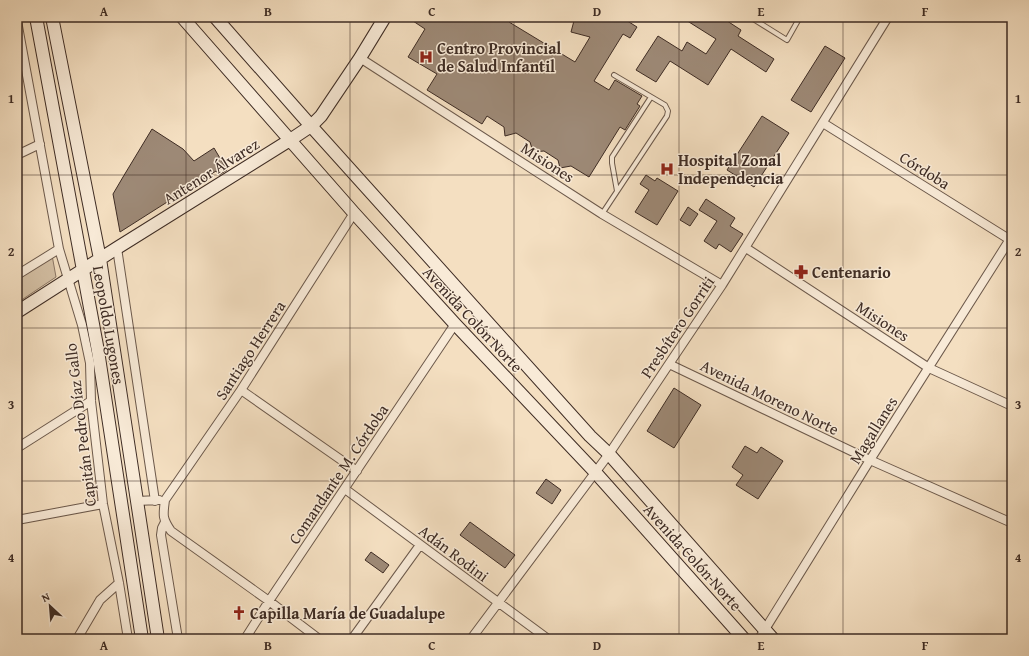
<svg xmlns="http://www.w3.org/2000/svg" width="1029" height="656" viewBox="0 0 1029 656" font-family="'Gentium Book Plus',serif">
  <rect width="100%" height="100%" fill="#f4dfc1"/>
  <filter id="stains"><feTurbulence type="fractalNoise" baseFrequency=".005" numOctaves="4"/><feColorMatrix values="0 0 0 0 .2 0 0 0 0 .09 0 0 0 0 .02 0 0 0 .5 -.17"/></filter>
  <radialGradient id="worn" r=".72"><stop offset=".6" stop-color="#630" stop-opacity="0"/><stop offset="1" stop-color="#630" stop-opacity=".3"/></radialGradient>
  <path fill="#d5c1a6" stroke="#8a7665" d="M52,255L56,277L17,303V278Z"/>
  <path fill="#9d8976" stroke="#3e2c24" d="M407,17H512L509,22L575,62L590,37L571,32L575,17H621L637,27L630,38L623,34L594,81L609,90L615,80L642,96L637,104L640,106L625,130L620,127L589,177L571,166L560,168L558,160L544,151L533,152L530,142L516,133L505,136L504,127L487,116L482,124L427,90L437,74L408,57L425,29Z
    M681,17H721L741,30L738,36L774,59L766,72L731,49L708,85L670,61L656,82L636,70L658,36L682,51L687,42L706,54L716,39Z
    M825,46L845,58L811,112L791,100Z
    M762,116L789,133L754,187L727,170Z
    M152,129L183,149L194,161L214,148L227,170L219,175L216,171L120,232L113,194L123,177Z
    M646,175L655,181L657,178L678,191L657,225L635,212L649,190L640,184Z
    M706,199L735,218L730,226L743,234L731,252L719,244L716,249L704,241L717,221L699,210Z
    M688,207L698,214L690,226L680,220Z
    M674,388L701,405L674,448L647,431Z
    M745,446L757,453L761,447L783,461L758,499L736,485L743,475L732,467Z
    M546,479L561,490L552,504L536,493Z
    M470,522L515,555L505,568L460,535Z
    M371,552L389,565L383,573L365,560Z"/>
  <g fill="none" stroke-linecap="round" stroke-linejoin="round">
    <defs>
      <path id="service" d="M750,17L787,40L800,17
        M617,191L612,163V157L651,97
        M602,214L667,116L668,111L665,105L614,75"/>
      <path id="minor" d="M17,21L59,249L82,325L90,363L91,401L103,504L119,583L128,639
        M360,58L602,214L722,285
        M823,123L1012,241
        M17,155L40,144
        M117,248L155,501
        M746,248L929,368L1012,406
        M17,275L59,249
        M669,364L870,460L1012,523
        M241,390L357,471
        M17,448L91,401
        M345,489L548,639
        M137,501L159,500
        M17,520L103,504
        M165,522L162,528L161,535L178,639
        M77,639L100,600L119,583
        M245,639L269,601L455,324
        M319,639L269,601L171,531C162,518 163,515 165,500L241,390L354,213
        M352,639L420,545
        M471,639L609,454L669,364L722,285L888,17
        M759,639L870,460L1012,236"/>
      <path id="secondary" d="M36,17L98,351L142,639
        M52,17L100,259L137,501L158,639
        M182,17L354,213L455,324L595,472L744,639
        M215,17L311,126L590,436L609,454L773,639
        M17,312L117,248L290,140L311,126L321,116L360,58L385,17"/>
    </defs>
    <use href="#service" stroke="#6c594b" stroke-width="6"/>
    <use href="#minor" stroke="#6c594b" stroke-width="10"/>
    <use href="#secondary" stroke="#3e2c24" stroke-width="14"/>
    <use href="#service" stroke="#f8ead7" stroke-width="4"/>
    <use href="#minor" stroke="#f8ead7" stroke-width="8"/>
    <use href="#secondary" stroke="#f8ead7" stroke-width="12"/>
  </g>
  <path fill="none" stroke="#3e2c24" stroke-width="1" stroke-opacity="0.55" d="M186,17V639M350,17V639M514,17V639M679,17V639M843,17V639M17,175H1012M17,328H1012M17,481H1012"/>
  <defs>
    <symbol id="hospital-bare" viewBox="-9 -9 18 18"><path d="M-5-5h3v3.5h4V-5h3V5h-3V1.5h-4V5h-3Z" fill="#8f2418" stroke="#f8ead7" stroke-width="2.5" paint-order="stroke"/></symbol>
    <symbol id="pharmacy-bare" viewBox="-9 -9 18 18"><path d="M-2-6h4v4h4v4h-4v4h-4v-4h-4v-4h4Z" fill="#8f2418" stroke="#f8ead7" stroke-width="2.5" paint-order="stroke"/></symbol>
    <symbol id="church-bare" viewBox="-9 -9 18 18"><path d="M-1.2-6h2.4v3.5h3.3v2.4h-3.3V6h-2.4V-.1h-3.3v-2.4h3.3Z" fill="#8f2418" stroke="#f8ead7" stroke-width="2.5" paint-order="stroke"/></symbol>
  </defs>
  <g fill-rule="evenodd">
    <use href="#hospital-bare" x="416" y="47" width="20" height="20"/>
    <use href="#hospital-bare" x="657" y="159" width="20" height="20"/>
    <use href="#pharmacy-bare" x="791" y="262" width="20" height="20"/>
    <use href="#church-bare" x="229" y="603" width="20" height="20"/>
  </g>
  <g text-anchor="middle" stroke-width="3" stroke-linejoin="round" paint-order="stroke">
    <g font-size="16" font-weight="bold" fill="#3e2c24" stroke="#f8ead7" text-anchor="start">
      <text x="437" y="54">Centro Provincial<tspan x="437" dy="18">de Salud Infantil</tspan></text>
      <text x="678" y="166">Hospital Zonal<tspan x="678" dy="18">Independencia</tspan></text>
      <text x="812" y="278">Centenario</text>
      <text x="250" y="619">Capilla María de Guadalupe</text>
    </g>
    <g font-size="16" fill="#3e2c24" stroke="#f8ead7">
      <text transform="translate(548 162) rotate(33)" y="6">Misiones</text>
      <text transform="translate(925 170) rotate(32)" y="6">Córdoba</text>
      <text transform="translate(211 171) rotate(-32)" y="6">Antenor Álvarez</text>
      <text transform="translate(473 319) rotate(47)" y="6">Avenida Colón Norte</text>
      <text transform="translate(883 321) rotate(33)" y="6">Misiones</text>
      <text transform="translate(109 325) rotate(80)" y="6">Leopoldo Lugones</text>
      <text transform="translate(677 327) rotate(-56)" y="6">Presbítero Gorriti</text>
      <text transform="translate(250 350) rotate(-57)" y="6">Santiago Herrera</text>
      <text transform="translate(770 397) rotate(26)" y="6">Avenida Moreno Norte</text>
      <text transform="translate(80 425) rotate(-97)" y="6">Capitán Pedro Díaz Gallo</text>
      <text transform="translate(873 430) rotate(-58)" y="6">Magallanes</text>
      <text transform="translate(338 474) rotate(-56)" y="6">Comandante M. Córdoba</text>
      <text transform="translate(454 553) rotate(37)" y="6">Adán Rodini</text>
      <text transform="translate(693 557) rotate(48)" y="6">Avenida Colón Norte</text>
    </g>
  </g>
  <rect width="1029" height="656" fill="none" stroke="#f4dfc1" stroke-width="44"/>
  <g transform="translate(50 606) rotate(334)" stroke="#f8ead7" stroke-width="3" paint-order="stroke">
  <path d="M0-3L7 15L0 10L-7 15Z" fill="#3e2c24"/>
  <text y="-6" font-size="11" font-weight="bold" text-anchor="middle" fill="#3e2c24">N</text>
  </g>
  <rect x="22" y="22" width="985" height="612" fill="none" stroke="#3e2c24" stroke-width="1.5"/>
  <g font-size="13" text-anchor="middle" font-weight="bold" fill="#3e2c24">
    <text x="104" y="16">A</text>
    <text x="268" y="16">B</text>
    <text x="432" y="16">C</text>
    <text x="597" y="16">D</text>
    <text x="761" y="16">E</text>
    <text x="925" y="16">F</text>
    <text x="11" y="103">1</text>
    <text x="1018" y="103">1</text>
    <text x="11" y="256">2</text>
    <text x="1018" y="256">2</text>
    <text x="11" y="409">3</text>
    <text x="1018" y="409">3</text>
    <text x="11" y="562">4</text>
    <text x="1018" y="562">4</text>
    <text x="104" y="650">A</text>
    <text x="268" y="650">B</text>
    <text x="432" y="650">C</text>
    <text x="597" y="650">D</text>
    <text x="761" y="650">E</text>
    <text x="925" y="650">F</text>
  </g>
  <rect width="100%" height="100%" filter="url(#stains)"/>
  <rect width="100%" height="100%" fill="url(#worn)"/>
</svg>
